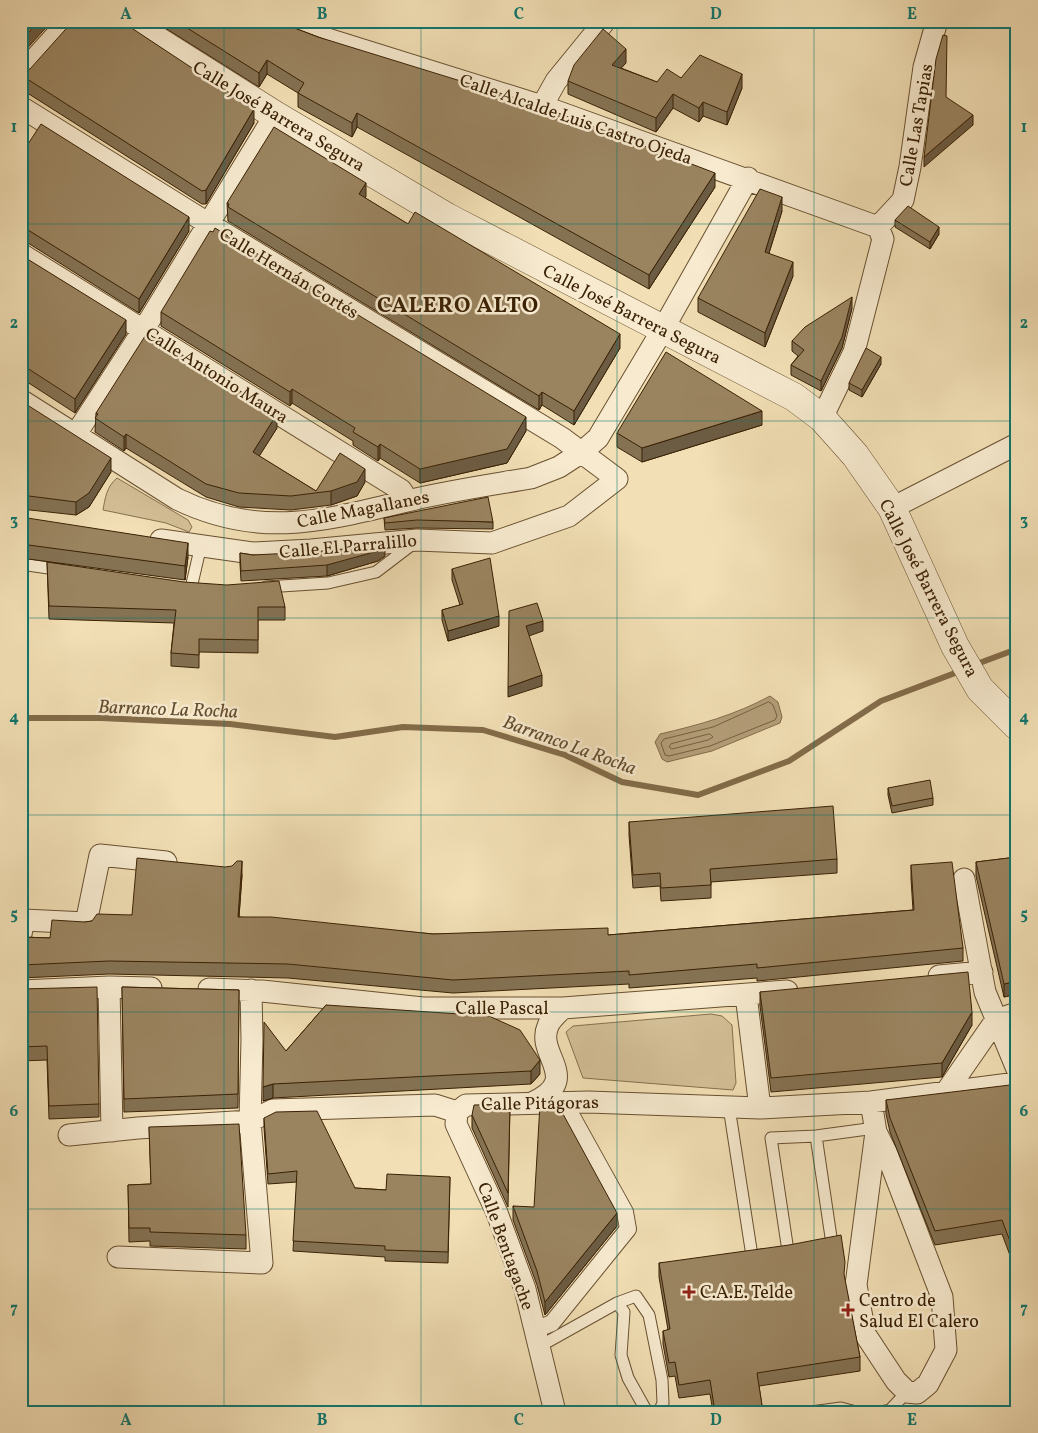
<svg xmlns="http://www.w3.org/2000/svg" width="1038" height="1433" viewBox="0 0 1038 1433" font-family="Vollkorn,serif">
  <rect width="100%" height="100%" fill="#f2dfb5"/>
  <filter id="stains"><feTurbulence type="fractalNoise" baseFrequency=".004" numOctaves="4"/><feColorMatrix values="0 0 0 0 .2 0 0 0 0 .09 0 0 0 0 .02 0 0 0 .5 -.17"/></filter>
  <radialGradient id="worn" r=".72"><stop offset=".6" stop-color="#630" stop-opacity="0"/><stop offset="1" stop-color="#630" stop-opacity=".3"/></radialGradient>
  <path fill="#d3bf97" stroke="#86704e" d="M117,478L188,520L192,527L189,532L166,523L103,510C105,498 107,486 117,478Z
    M711,1014L722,1016L732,1025L736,1083L733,1090L583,1078L566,1032L573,1026Z"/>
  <path fill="#b39e79" stroke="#836c4a" d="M770,696L778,702L782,717L780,723L712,751L667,762L662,759L655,742L660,734C699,725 735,715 770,696Z"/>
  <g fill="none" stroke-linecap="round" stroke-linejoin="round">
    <path stroke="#76603e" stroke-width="1" d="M769,702L773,705L777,716L775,720L710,746L669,756L665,755L661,743L664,739L713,727Z
      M710,734L713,737L708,740L672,749L669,747L671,744Z"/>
    <path stroke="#836c4a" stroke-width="6" d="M974,665L1017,649
      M21,718H101L230,724L335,737L403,727L483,730L565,755L622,782L698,795L789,761L881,701L963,670"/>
    <defs>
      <path id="service" d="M21,564L62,570
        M266,587L328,583L376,572L414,543
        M191,588L201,545
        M729,1107L752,1256L762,1255
        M816,1136L832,1244L825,1245
        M788,1251L771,1138L816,1136L875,1128
        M617,1303L636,1296L649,1315L662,1380L663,1403L659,1412
        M538,1343L549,1341L617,1303L624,1312L621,1355L628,1378L647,1412
        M811,1412L841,1408L856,1412
        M880,1412L890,1410L907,1392"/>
      <path id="pedestrian" d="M535,1330L552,1323L628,1229L625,1212L564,1102"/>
      <path id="minor" d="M270,21L542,106L878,227
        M21,74L69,21
        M542,106L556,81L605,21
        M21,107L209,224L562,438L617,479L569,516L492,543L417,540L311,550L252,553L161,540
        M21,254L401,490L408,501
        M21,400L177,499C259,539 323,521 407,501C448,491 490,485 531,478L559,467L582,452L598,438L663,329L748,178
        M822,418L854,352L883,239L878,227L903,200L910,167L924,67L937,21
        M76,434L144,329L275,115
        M892,508L1017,444
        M964,879L985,992L1017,1069
        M21,934L24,920L86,923L100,855L166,862
        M939,976L982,972
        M109,987L112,1131
        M209,989L262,991L423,1008H563L787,991
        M21,991L109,987L151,988
        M746,995L760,1108
        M946,1092L996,1020L1017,1013
        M871,1102L876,1132L887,1154L942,1297L946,1350L928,1384L917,1393L907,1392L896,1381L865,1334L856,1285L876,1132
        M532,1103C584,1079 535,1055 548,1026C550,1020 558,1013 563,1008
        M457,1112L466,1105L588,1102L760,1108L871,1102L1017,1083
        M457,1112L456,1124L497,1213L525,1289L555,1412
        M69,1135L138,1128L250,1121L273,1110L435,1105L457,1112
        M118,1257L262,1263L250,1121L252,1039L251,990"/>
      <path id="tertiary" d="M126,21L275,115L447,217L794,397L822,418L855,455L892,508L955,646L980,689L1017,726"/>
    </defs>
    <use href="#service" stroke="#685030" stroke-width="13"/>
    <use href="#pedestrian" stroke="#685030" stroke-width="18"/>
    <use href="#minor" stroke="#685030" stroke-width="23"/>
    <use href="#tertiary" stroke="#685030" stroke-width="29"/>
    <use href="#service" stroke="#f7eacf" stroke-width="11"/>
    <use href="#pedestrian" stroke="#f7eacf" stroke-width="16"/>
    <use href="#minor" stroke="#f7eacf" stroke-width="21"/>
    <use href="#tertiary" stroke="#f7eacf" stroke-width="28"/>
  </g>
  <path fill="#847253" stroke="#3a2104" d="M154,21H276L715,187L649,289L357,127L352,137L298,107V93L267,74L259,87Z
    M311,21H339L332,27Z
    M626,63L621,68L657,82L681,78L742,88L727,125L703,116L699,122L673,108L656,132L568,94V81Z
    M21,72L254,123L206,204H202L21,89Z
    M21,155L189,231L139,313L28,243L21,242Z
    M366,196L365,198L408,224L620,348L574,425L542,405L539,410L228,221L227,203Z
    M782,211L769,253L793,276L765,347L698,312V298Z
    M895,220L939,234L930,249L895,227Z
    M21,255L126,334L75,413L21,378Z
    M852,308L842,348L821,391L791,375V365L798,356L792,351V341Z
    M161,312L526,431L507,463L420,483L380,458L378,461L353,445V441L292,403L290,406L161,326Z
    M881,364L862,397L849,390V383Z
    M21,401L111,472L89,507L76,515L21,509Z
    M96,413L277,428L259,456L316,491L365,482L357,496L331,505L291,510L239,507L206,497L126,448L124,451L95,432Z
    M762,425L642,462L617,447V433Z
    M21,517L188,557L185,580L21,558Z
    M384,518L493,522V529L417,528L385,530Z
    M240,553L253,555L385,556L378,561L327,576L241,581L240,564Z
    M47,562L285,607V620H258V653L199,652V668L171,666V653L174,623L49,619Z
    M452,569L499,626L448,641L442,620V610L460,605L452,580Z
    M888,788L933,798V805L892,813L888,795Z
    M629,822L837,859V873L711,882V898L661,901L660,886L633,888L629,835Z
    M1017,857V994L1004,997L976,876V862Z
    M911,865L963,948V961L757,981V978L629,988V984L453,993L288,978L109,974L21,978V937L50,938L85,922L132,915L242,875L239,917L433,934L608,935L913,910L911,879Z
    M122,987L239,990L238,1108L124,1112Z
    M21,989L99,1104V1117L49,1119L47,1060L21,1061Z
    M760,992L972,1025L942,1077L771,1092L760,1006Z
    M326,1005L540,1074L531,1084L273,1098L263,1101L286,1051Z
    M886,1100L1017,1103V1274L1002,1234L935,1245L890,1132L886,1114Z
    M510,1104L508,1207L472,1128V1115Z
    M264,1118L355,1188L386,1190L450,1177L448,1263L385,1261V1257L293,1251L297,1182L268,1184L264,1128Z
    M149,1127L246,1235V1249L150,1246V1241L129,1242L128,1185L151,1184Z
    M513,1206L617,1226L545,1315L537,1285L513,1220Z
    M659,1263L844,1278L860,1357V1371L759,1386L763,1412H713L710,1394L679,1398L675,1376L669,1377L663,1344V1331L668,1330L659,1277Z"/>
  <path fill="#6c5c43" stroke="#3a2104" d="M39,21H52L21,55V41Z
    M332,21H339L332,27Z
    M626,49V63L612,78V65Z
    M267,60V74L259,87V73Z
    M742,74V88L727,125V112Z
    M673,94V108L656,132V118Z
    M703,102V116L699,122V108Z
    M254,109V123L206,204V190Z
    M357,113V127L352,137V123Z
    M973,115V125L924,167V157Z
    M715,173V187L649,289V275Z
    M366,183V196L359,208V194Z
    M782,197V211L765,266V252Z
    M189,217V231L139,313V299Z
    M939,227V234L930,249V242Z
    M793,262V276L765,347V333Z
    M852,297V308L842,348L821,391V381Z
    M126,320V334L75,413V399Z
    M620,334V348L574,425V411Z
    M881,357V364L862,397V390Z
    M292,389V403L290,406V392Z
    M542,392V405L539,410V396Z
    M762,411V425L642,462V448Z
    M277,414V428L253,466V452Z
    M526,417V431L507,463L420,483V469Z
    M126,434V448L124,451V437Z
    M380,444V458L378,461V447Z
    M111,458V472L89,507L76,515V502Z
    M365,469V482L357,496L331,505V491Z
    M188,543V557L185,580V566Z
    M385,545V556L378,561L327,576V565Z
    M499,616V626L448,641V631Z
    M543,621V631L526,637V626Z
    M542,675V686L508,697V687Z
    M242,861V875L238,930V917Z
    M1017,981V994L1004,997V984Z
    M972,1012V1025L942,1077V1063Z
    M540,1060V1074L531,1084V1071Z
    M273,1084V1098L263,1101V1087Z
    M617,1213V1226L545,1315V1302Z"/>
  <path fill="#9a8460" stroke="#3a2104" d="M21,21H39L21,41Z
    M73,21H121L254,109L206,190L202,191L21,75V72L30,69Z
    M176,21H276L318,37L532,103L715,173L649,275L357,113L352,123L298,93L304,83L267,60L259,73Z
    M603,29L626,49L612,65L657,82L667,69L681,78L700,55L742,74L727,112L703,102L699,108L673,94L656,118L568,81L574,65Z
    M943,35L947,36L946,97L973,115L924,157L936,59Z
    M41,124L189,217L139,299L28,230L21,228V155Z
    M274,127L366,183L359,194L408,224L415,212L620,334L574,411L542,392L539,396L228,207L229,204L227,203Z
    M760,189L782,197L765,252L793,262L765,333L698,298Z
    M908,206L939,227L930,242L895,220Z
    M215,228L526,417L507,449L420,469L380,444L378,447L353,432L355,428L292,389L290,392L161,312L210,231L213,232Z
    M21,255L126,320L75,399L21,364Z
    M852,297L842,337L821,381L791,365L804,350L792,341L805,327Z
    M147,333L277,414L253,452L316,491L340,453L365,469L357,482L331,491L291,496L239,493L206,484L126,434L124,437L95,418L98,414L96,413Z
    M866,348L881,357L862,390L849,383Z
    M666,352L762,411L642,448L617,433Z
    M21,401L111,458L89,493L76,502L21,495Z
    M488,497L493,522L417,520L385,523L384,518Z
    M21,517L188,543L185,566L21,544Z
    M385,545L378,551L327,565L241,571L240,553L253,555L312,552Z
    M490,558L499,616L448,631L442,610L463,604L452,569Z
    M47,562L184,582L227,585L279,581L285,607H258V640L199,639V655L171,653L176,610L49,606Z
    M537,603L543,621L526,626L542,675L508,687L509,611Z
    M930,780L933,798L892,806L888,788Z
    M833,806L837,859L710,869L711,885L661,888L660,873L633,875L629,822Z
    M1017,857V981L1004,984L976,862Z
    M137,858L225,867L232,866L237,861H242L238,917H271L433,934L608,928V935L914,910L911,865L952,862L963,948L757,968V964L629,975V971L453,980L288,964L109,961L21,965V937L50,938L52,920L85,922L92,921L97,914L132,915Z
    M968,972L972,1012L942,1063L771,1078L760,992Z
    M97,987L99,1104L49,1106L47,1046L21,1047V989Z
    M122,987L239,990L238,1094L124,1099Z
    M326,1005L489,1016L520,1030L540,1060L531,1071L273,1084L263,1087L264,1022L286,1051Z
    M1010,1085L1017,1103V1260L1002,1220L935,1231L890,1118L886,1100Z
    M557,1103L617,1213L545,1302L537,1271L513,1206L534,1207L540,1104Z
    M510,1104L508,1193L472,1115L474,1105Z
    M317,1111L355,1188L386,1190L387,1174L450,1177L448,1252L385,1250V1246L293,1241L297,1171L268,1174L264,1118L276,1112Z
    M239,1124L246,1235L150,1232V1228H129L128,1185L151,1184L149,1127Z
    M841,1235L845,1262L844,1274L860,1357L757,1373L763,1412H715L710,1380L679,1385L675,1362L669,1363L663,1331L670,1329L659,1263L789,1245Z"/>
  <path fill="none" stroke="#0f766e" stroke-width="1" stroke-opacity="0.55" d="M224,21V1412M421,21V1412M617,21V1412M814,21V1412M21,224H1017M21,421H1017M21,618H1017M21,815H1017M21,1012H1017M21,1209H1017"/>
  <g fill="#8f2418" stroke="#f7eacf" stroke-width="2">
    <path d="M686.5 1284.5h5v5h5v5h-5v5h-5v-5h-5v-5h5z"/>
    <path d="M845.5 1302.5h5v5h5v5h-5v5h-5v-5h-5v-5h5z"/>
  </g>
  <g text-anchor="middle" stroke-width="5" stroke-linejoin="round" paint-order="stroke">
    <g font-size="18" fill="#3a2104" stroke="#f7eacf">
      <text transform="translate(279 116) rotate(31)" y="6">Calle José Barrera Segura</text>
      <text transform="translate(576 119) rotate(19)" y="6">Calle Alcalde Luis Castro Ojeda</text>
      <text transform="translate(916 125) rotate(-80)" y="6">Calle Las Tapias</text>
      <text transform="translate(289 273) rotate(31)" y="6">Calle Hernán Cortés</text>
      <text transform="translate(632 314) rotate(27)" y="6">Calle José Barrera Segura</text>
      <text transform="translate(217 375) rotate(32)" y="6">Calle Antonio Maura</text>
      <text transform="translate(363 509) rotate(-11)" y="6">Calle Magallanes</text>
      <text transform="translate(348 546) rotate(-5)" y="6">Calle El Parralillo</text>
      <text transform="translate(929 588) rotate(63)" y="6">Calle José Barrera Segura</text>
      <text x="502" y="1014">Calle Pascal</text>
      <text transform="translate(540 1103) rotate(-1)" y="6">Calle Pitágoras</text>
      <text transform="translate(506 1246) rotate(70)" y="6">Calle Bentagache</text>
    </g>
    <g font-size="18" fill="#3a2104" stroke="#f7eacf" text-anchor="start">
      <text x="700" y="1298">C.A.E. Telde</text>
      <text x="859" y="1306">Centro de<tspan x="859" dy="21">Salud El Calero</tspan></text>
    </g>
    <g font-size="19" font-style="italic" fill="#644d2d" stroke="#f7eacf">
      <text transform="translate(168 708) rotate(2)" y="7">Barranco La Rocha</text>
      <text transform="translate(570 744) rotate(20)" y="7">Barranco La Rocha</text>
    </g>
    <g font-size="22" font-weight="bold" letter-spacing="1" fill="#3a2104" stroke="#f7eacf">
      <text x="458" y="312">CALERO ALTO</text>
    </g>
  </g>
  <rect width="1038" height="1433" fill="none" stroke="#f2dfb5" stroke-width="55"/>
  <rect x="28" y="28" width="982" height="1378" fill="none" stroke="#0f766e" stroke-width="2"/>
  <g font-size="16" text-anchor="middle" font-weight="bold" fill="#0f766e">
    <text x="126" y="19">A</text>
    <text x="322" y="19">B</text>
    <text x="519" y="19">C</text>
    <text x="716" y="19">D</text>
    <text x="912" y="19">E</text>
    <text x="14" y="132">1</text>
    <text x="1024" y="132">1</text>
    <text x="14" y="328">2</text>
    <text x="1024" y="328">2</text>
    <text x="14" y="525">3</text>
    <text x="1024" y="525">3</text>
    <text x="14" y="722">4</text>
    <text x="1024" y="722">4</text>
    <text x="14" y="919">5</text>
    <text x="1024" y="919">5</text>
    <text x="14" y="1116">6</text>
    <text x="1024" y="1116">6</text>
    <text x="14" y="1313">7</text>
    <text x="1024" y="1313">7</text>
    <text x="126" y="1425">A</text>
    <text x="322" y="1425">B</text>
    <text x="519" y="1425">C</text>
    <text x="716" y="1425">D</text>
    <text x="912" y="1425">E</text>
  </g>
  <rect width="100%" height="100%" filter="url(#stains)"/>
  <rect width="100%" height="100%" fill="url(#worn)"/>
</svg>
